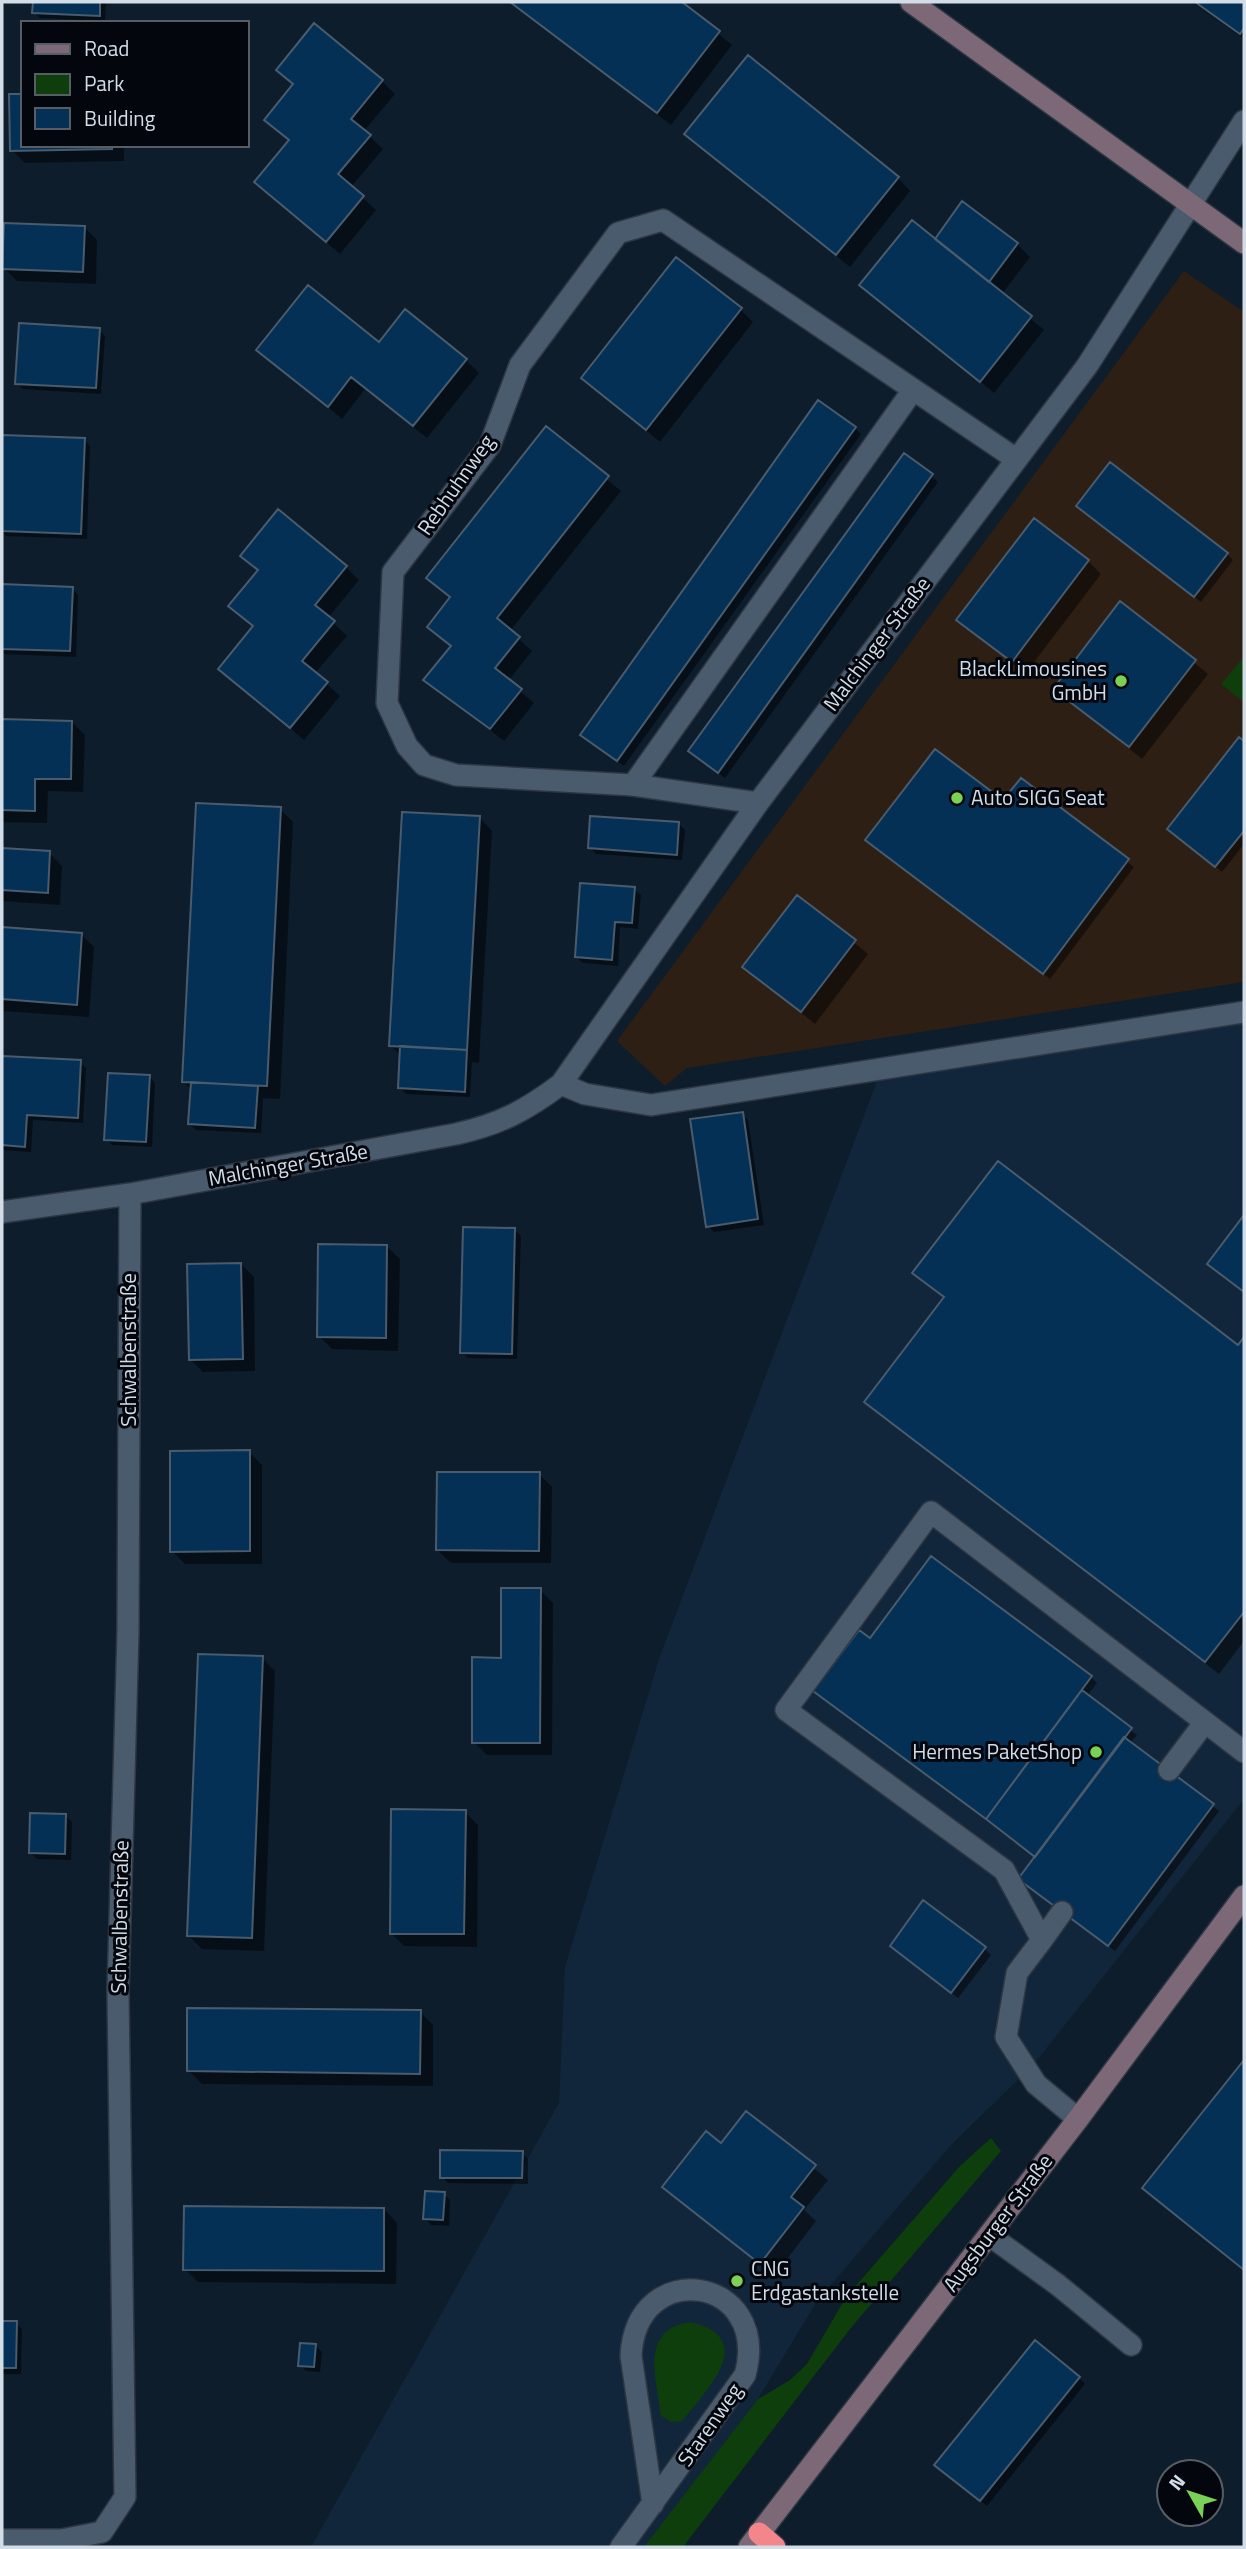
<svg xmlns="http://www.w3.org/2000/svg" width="1246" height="2549" viewBox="0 0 1246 2549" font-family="'Titillium Web',sans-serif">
  <rect width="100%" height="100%" fill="#0d1d2c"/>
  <path fill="#11263a" d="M1244,1009V1799L1034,2064L951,2145L817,2301L758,2399L645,2547H311L559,2103L565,1967L660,1656L879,1076Z"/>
  <path fill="#2e1f14" d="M1184,271L1244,312V982L687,1068L665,1086L617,1041Z"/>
  <path fill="#0d3e0c" d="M1244,657V702L1221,684Z
    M991,2138L1001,2151L850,2329L683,2547H644L758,2399L790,2380L807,2364L846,2297L960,2166Z
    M691,2322C759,2339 707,2390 682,2421L672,2422L661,2416C656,2378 639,2329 691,2322Z"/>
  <path fill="#0007" d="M34,2H106L105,21L40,18L34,12Z
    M509,2H679L732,45L671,125Z
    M1192,2H1244V39Z
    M382,81L395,94L364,131L383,149L351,187L376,210L340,254L256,182L290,142L266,120L294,85Z
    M687,134L898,178L910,191L850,267Z
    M23,145H124V161L25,163L12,150Z
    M84,227L97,240L96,284L17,281L4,268Z
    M935,241L1017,244L1030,257L1002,294L1044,330L994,393L862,285Z
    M740,309L753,322L660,442L583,378Z
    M99,330L105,336L101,394L23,389L17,383Z
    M379,344L466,360L479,373L427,438L365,389L342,419L259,350Z
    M855,428L861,434L624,766L588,741L582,735Z
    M546,429L621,491L510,631L532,651L508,681L534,703L504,741L425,680L452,648L429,627L451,599L429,578Z
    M4,437L84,439L90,446L87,539L6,536L2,532Z
    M904,455L938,482L725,778L696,757Z
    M1084,512L1227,554L1233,560L1201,602Z
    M242,556L346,567L359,580L328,618L347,636L315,673L340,696L304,740L220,669L254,628L230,606L259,572Z
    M1088,561L1101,574L1025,674L958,620Z
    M2,586L72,588L78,595L76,657L2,654Z
    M1121,603L1208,674L1142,759L1055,689Z
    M2,721L72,722L85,735L83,792L48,791L47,823L2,822Z
    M1240,739L1244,743V844L1222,872L1175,835Z
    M1021,780L1134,867L1050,979L874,846L1004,802Z
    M280,809L293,822L280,1099L263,1098L261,1133L196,1130L190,1124L192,1090L183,1082Z
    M479,817L492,831L479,1063L472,1062L470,1097L406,1094L400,1088L401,1056L391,1046Z
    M679,824L685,830L682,860L596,854L590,847Z
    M2,850L49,853L62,866L60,905L2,901Z
    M634,889L641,895L638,929L620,927L618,966L583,963L576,957Z
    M798,897L868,954L815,1024L744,966Z
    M2,929L81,934L94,947L89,1017L2,1011Z
    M2,1057L80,1062L86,1068L83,1123L33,1120L31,1152L2,1150Z
    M149,1076L155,1083L152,1147L112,1145L106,1139Z
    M742,1114L748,1120L764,1225L714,1232L708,1226Z
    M1244,1218V1293L1210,1264Z
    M514,1229L521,1236L517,1359L468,1358L461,1352Z
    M386,1246L400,1259L398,1351L332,1349L319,1336Z
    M241,1264L254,1277L255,1371L203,1372L190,1359Z
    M914,1273L1238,1347L1244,1339V1641L1219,1674L866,1402L945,1299Z
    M249,1452L262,1465V1564H185L172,1551Z
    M539,1474L552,1487L551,1563H451L437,1550Z
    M540,1590L553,1603L552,1755H487L474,1742L503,1659Z
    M262,1658L275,1671L264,1951L202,1949L188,1935Z
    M1091,1677L1097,1683L1087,1696L1137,1735L1130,1743L1219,1811L1115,1951L1020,1879L1036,1858L821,1696Z
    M465,1812L478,1825L477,1947L404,1946L391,1933Z
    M66,1816L72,1822L71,1860L37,1859L31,1853Z
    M892,1946L985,1949L991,1955L958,1998Z
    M420,2012L433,2025V2086L202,2084L189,2071Z
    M1244,2063V2271L1144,2188Z
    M747,2113L828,2180L804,2210L816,2221L774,2276L664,2187L722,2145Z
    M522,2153L528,2159V2184L448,2183L442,2177Z
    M444,2194L450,2200L449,2226L431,2225L425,2218Z
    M384,2209L397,2223L396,2284L198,2282L185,2269Z
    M2,2323H16L22,2329L21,2374H2Z
    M316,2346L322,2352L320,2372L306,2371L300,2365Z
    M1079,2378L1085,2384L987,2506L943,2471Z"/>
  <path fill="#033054" stroke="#495b6d" stroke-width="2" d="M33,2H100V16L32,13Z
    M510,2H682L720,31L657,113Z
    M1195,2H1244V28L1240,34Z
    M314,23L383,80L351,119L371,135L338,174L364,196L326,242L254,182L289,140L264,120L293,84L276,70Z
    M748,55L899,177L836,255L684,134Z
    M9,94H23V145H112V149L10,151Z
    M962,201L1018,243L989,282L935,239Z
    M912,220L1032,316L980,382L859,285Z
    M4,223L85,226L83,272L2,269Z
    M676,257L742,308L646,430L581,378Z
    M308,285L379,342L405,309L467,359L413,426L351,377L328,407L256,350Z
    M19,323L100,328L96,388L15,384Z
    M818,400L856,427L617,761L580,735Z
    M546,426L609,476L497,618L520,637L495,668L522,689L490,729L423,680L451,646L427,627L450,597L426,578Z
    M2,435L85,438L81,534L2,531Z
    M904,453L933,474L718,773L688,751Z
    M1110,462L1228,553L1194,597L1076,506Z
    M278,509L347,566L315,605L335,621L302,661L328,682L290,728L218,669L253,626L228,606L258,570L240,556Z
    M1034,518L1089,560L1012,662L956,620Z
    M2,584L73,587L70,651L2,649Z
    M1120,601L1196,660L1129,747L1053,689Z
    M2,719L72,721L71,779H35V811L2,810Z
    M1239,737L1244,741V831L1215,867L1167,829Z
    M935,749L1003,800L1021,778L1129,859L1043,974L865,840Z
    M196,803L281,807L267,1086L182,1082Z
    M402,812L480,816L467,1050L389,1046Z
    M590,816L679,822L677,855L588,848Z
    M2,848L50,851L48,893L2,890Z
    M580,883L635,887L632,923L615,922L612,960L575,957Z
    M797,895L856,940L801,1012L742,967Z
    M2,927L82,933L77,1005L2,999Z
    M400,1046L467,1050L465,1092L398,1088Z
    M2,1056L81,1060L78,1118L27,1115L25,1147L2,1145Z
    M108,1073L150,1075L146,1142L104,1140Z
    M191,1082L258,1086L255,1128L188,1124Z
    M743,1112L758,1219L706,1227L690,1119Z
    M998,1161L1238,1345L1244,1337V1612L1205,1662L864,1402L944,1297L912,1273Z
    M1244,1215V1292L1207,1264Z
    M463,1227L515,1228L512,1354L460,1353Z
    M318,1244L387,1245L386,1338L317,1337Z
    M241,1263L243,1359L189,1360L187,1264Z
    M250,1450V1551L170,1552V1451Z
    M437,1472H540L539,1551L436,1550Z
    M931,1556L1092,1676L986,1819L813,1691L859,1630L870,1638Z
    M501,1588H541L540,1743H472V1657L501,1658Z
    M198,1654L263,1656L252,1938L187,1936Z
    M1082,1690L1132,1728L1035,1857L986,1819Z
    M1124,1737L1214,1804L1108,1946L1018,1879Z
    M391,1809L466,1810L464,1934H390Z
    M30,1813L66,1814L65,1854L29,1853Z
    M923,1900L986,1947L951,1993L890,1946Z
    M187,2008L421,2010L420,2074L187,2071Z
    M1244,2060V2270L1142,2188Z
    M746,2111L816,2165L791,2197L804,2207L760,2264L662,2187L706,2131L721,2143Z
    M440,2150L523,2151L522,2178H440Z
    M425,2191L445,2192L443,2220L423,2219Z
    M184,2206L384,2208V2271L183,2270Z
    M2,2321H17L16,2368H2Z
    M1035,2340L1080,2377L980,2501L934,2465Z
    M300,2343L316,2344L314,2367L298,2366Z"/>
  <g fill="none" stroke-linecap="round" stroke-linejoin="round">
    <defs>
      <path id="lane" d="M633,785L913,390
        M1169,1770L1205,1722
        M1042,1940L1062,1912
        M1078,2119L1036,2084L1006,2037L1017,1973L1042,1940L1004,1870L786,1710L931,1512L1244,1752
        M989,2235L1058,2285L1131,2345"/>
      <path id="street" d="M758,803L633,785L456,775L424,765L407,746L387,703L393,572L490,445L520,365L618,233L663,220L1016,459
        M561,1084L585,1094L651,1105L1244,1012
        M2,1212L130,1194L456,1134C500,1124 525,1111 561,1084L758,803L1087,366L1244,121
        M2,2540H61L102,2532L125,2497L118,1992L128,1631L130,1194
        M621,2547L745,2375C772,2276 636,2255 631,2356L653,2504"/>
      <path id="secondary" d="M911,2L1244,243
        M749,2547L1078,2119L1244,1896"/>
      <path id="highway" d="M759,2533L775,2547"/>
    </defs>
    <use href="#lane" stroke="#2e3643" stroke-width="24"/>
    <use href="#street" stroke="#2e3643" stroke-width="24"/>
    <use href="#secondary" stroke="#2e3643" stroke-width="24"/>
    <use href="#highway" stroke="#2e3643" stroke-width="24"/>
    <use href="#lane" stroke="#495b6d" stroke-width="21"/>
    <use href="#street" stroke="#495b6d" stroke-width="21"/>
    <use href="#secondary" stroke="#7c6876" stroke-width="21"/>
    <use href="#highway" stroke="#f2868a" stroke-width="21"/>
  </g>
  <g fill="#7ad156" stroke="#03070d" stroke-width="2.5">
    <circle cx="1121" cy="681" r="7"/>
    <circle cx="957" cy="798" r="7"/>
    <circle cx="1096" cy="1752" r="7"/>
    <circle cx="737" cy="2281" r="7"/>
  </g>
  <g text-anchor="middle" stroke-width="6" stroke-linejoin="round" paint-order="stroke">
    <g font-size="21" fill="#d3dde8" stroke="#03070d">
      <text transform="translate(456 485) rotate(-55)" y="7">Rebhuhnweg</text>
      <text transform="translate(877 644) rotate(-53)" y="7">Malchinger Straße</text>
      <text transform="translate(288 1165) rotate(-10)" y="7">Malchinger Straße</text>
      <text transform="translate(129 1350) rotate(-90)" y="7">Schwalbenstraße</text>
      <text transform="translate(120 1917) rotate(-89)" y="7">Schwalbenstraße</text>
      <text transform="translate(998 2223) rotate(-53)" y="7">Augsburger Straße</text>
      <text transform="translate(710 2425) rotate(-55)" y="7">Starenweg</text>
    </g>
    <g font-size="21" fill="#d3dde8" stroke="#03070d" text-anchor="end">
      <text x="1107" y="676">BlackLimousines<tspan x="1107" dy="24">GmbH</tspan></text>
      <text x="971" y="805" text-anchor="start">Auto SIGG Seat</text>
      <text x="1082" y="1759">Hermes PaketShop</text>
      <text x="751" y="2276" text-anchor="start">CNG<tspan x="751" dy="24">Erdgastankstelle</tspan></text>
    </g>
  </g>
  <rect width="1246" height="2549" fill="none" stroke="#d3dde8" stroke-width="7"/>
  <rect x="21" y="21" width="228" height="126" fill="#03070d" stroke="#565d65" stroke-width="2"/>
  <rect x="35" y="44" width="35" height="10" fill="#7c6876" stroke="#565d65" stroke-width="2"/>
  <text x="84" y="56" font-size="21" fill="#d3dde8">Road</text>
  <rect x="35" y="74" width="35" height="21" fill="#0d3e0c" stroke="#565d65" stroke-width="2"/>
  <text x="84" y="91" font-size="21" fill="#d3dde8">Park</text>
  <rect x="35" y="108" width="35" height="21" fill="#033054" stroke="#565d65" stroke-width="2"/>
  <text x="84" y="126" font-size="21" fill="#d3dde8">Building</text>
  <g transform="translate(1190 2493) rotate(309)"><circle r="33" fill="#03070d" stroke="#565d65" stroke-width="2"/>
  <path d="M0-5L12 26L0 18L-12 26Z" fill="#7ad156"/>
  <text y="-10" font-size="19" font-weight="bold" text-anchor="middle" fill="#d3dde8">N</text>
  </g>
</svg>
